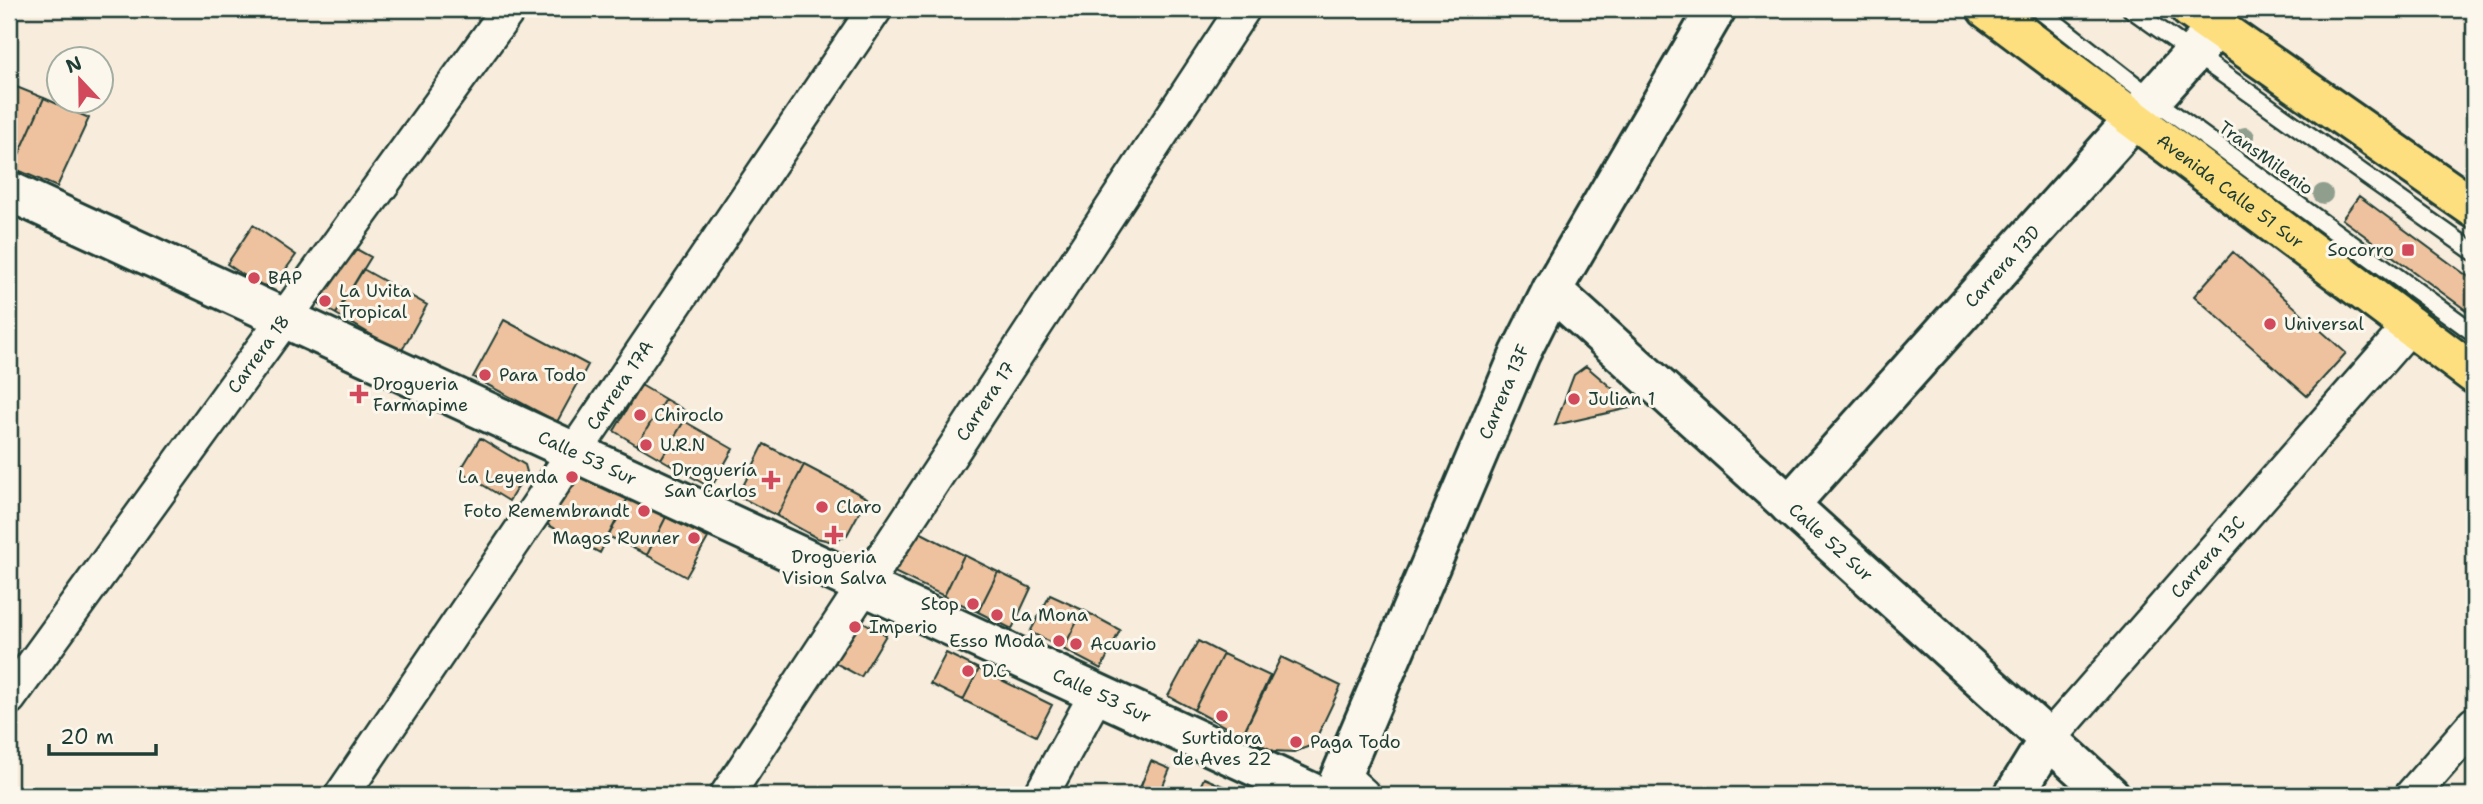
<svg xmlns="http://www.w3.org/2000/svg" width="2483" height="804" viewBox="0 0 2483 804" font-family="'Shantell Sans',sans-serif">
  <rect width="100%" height="100%" fill="#f8ecdc"/>
  <filter id="ink" filterUnits="userSpaceOnUse"><feTurbulence type="fractalNoise" baseFrequency=".0143" numOctaves="2"/><feDisplacementMap in="SourceGraphic" scale="14" xChannelSelector="R" yChannelSelector="G"/><feConvolveMatrix kernelMatrix="1 2 1 2 8 2 1 2 1" color-interpolation-filters="sRGB"/></filter>
  <g filter="url(#ink)">
    <path fill="#eec29e" stroke="#1f3d34" stroke-width="2" d="M9,84L44,98L13,168L9,166Z
      M44,98L89,118L57,187L13,168Z
      M2359,196L2474,281V316L2342,219Z
      M253,225L296,255L278,280L266,286L257,284L227,264Z
      M349,245L371,257L336,314L315,302Z
      M2233,252L2346,353L2307,396L2194,296Z
      M363,269L427,305L401,352L336,314Z
      M504,320L588,365L557,422L473,377Z
      M1586,366L1634,407L1555,425L1574,375Z
      M641,385L665,399L637,445L614,431Z
      M665,399L689,413L661,459L637,445Z
      M684,421L733,449L711,488L661,459Z
      M480,438L525,465L527,472L509,501L460,471Z
      M764,444L804,465L777,516L738,496Z
      M804,465L867,498L847,535L833,542L817,538L777,516Z
      M567,468L628,498L600,553L539,520Z
      M628,498L666,517L647,555L608,536Z
      M666,517L708,538L686,577L647,555Z
      M908,526L964,555L944,596L892,571Z
      M964,555L998,572L978,612L944,596Z
      M998,572L1031,588L1012,629L978,612Z
      M1050,595L1083,610L1063,649L1030,632Z
      M1083,610L1120,630L1101,669L1063,649Z
      M858,619L886,635L861,677L826,658Z
      M1198,641L1223,654L1194,710L1168,696Z
      M946,653L979,669L963,700L930,684Z
      M1223,654L1270,676L1242,736L1194,710Z
      M1281,657L1341,686L1313,745L1294,752L1274,751L1242,736Z
      M979,669L1052,705L1036,736L963,700Z
      M1151,761L1170,769L1159,795H1137Z
      M1204,778L1244,795H1196Z"/>
    <g fill="none" stroke-linecap="round" stroke-linejoin="round">
      <defs>
        <path id="lane" d="M2038,9L2153,99L2474,333
          M2131,9L2474,252"/>
        <g id="street">
          <path id="s1" d="M9,698L509,9"/>
          <path id="s2" d="M2048,740L2410,326"/>
          <path d="M1342,776L1363,795"/>
          <path id="s3" d="M342,795L875,9"/>
          <path id="s4" d="M727,795L1243,9"/>
          <path d="M1041,795L1097,693"/>
          <path d="M2412,795L2474,724"/>
        </g>
        <g id="secondary">
          <path id="s5" d="M9,191L1317,795"/>
          <path id="s6" d="M1552,290L2110,795"/>
          <path id="s7" d="M1789,505L2217,27"/>
          <path id="s8" d="M1333,795L1520,354L1552,290L1716,9"/>
          <path d="M2014,795L2048,740"/>
        </g>
        <g id="primary">
          <path id="s9" d="M1987,9L2474,374"/>
          <path d="M2190,9L2474,208"/>
        </g>
      </defs>
      <use href="#lane" stroke="#1f3d34" stroke-width="21"/>
      <use href="#street" stroke="#1f3d34" stroke-width="38"/>
      <use href="#secondary" stroke="#1f3d34" stroke-width="44"/>
      <use href="#primary" stroke="#1f3d34" stroke-width="44"/>
      <use href="#lane" stroke="#fbf7ec" stroke-width="16"/>
      <use href="#street" stroke="#fbf7ec" stroke-width="33"/>
      <use href="#secondary" stroke="#fbf7ec" stroke-width="38"/>
      <use href="#primary" stroke="#fddf80" stroke-width="38"/>
    </g>
    <g fill="#8f9e8d">
      <circle cx="2245" cy="137" r="10"/>
      <circle cx="2323" cy="194" r="10"/>
    </g>
  </g>
  <g fill="#d1495b" stroke="#fbf7ec" stroke-width="2.5">
    <rect x="2401" y="243" width="14" height="14" rx="3.5"/>
    <circle cx="254" cy="278" r="7"/>
    <circle cx="325" cy="301" r="7"/>
    <circle cx="2270" cy="324" r="7"/>
    <circle cx="485" cy="375" r="7"/>
    <path d="M355.5 383.5h7v7h7v7h-7v7h-7v-7h-7v-7h7z"/>
    <circle cx="1574" cy="399" r="7"/>
    <circle cx="640" cy="415" r="7"/>
    <circle cx="646" cy="445" r="7"/>
    <circle cx="572" cy="477" r="7"/>
    <path d="M767.5 469.5h7v7h7v7h-7v7h-7v-7h-7v-7h7z"/>
    <circle cx="822" cy="507" r="7"/>
    <circle cx="644" cy="511" r="7"/>
    <path d="M830.5 524.5h7v7h7v7h-7v7h-7v-7h-7v-7h7z"/>
    <circle cx="694" cy="538" r="7"/>
    <circle cx="973" cy="604" r="7"/>
    <circle cx="997" cy="615" r="7"/>
    <circle cx="855" cy="627" r="7"/>
    <circle cx="1059" cy="641" r="7"/>
    <circle cx="1076" cy="644" r="7"/>
    <circle cx="968" cy="671" r="7"/>
    <circle cx="1222" cy="716" r="7"/>
    <circle cx="1296" cy="742" r="7"/>
  </g>
  <g text-anchor="middle" stroke-width="6" stroke-linejoin="round" paint-order="stroke">
    <g font-size="18" fill="#1f3d34" stroke="#fbf7ec">
      <text transform="translate(2266 158) rotate(36)" y="6">TransMilenio</text>
      <text dy="6" stroke="none"><textPath href="#s9" startOffset="304">Avenida Calle 51 Sur</textPath></text>
      <text dy="6" stroke="none"><textPath href="#s7" startOffset="320">Carrera 13D</textPath></text>
      <text dy="6" stroke="none"><textPath href="#s1" startOffset="425">Carrera 18</textPath></text>
      <text dy="6" stroke="none"><textPath href="#s3" startOffset="495">Carrera 17A</textPath></text>
      <text dy="6" stroke="none"><textPath href="#s8" startOffset="438">Carrera 13F</textPath></text>
      <text dy="6" stroke="none"><textPath href="#s4" startOffset="471">Carrera 17</textPath></text>
      <text dy="6" stroke="none"><textPath href="#s5" startOffset="637">Calle 53 Sur</textPath></text>
      <text dy="6" stroke="none"><textPath href="#s6" startOffset="376">Calle 52 Sur</textPath></text>
      <text dy="6" stroke="none"><textPath href="#s2" startOffset="243">Carrera 13C</textPath></text>
      <text dy="6" stroke="none"><textPath href="#s5" startOffset="1204">Calle 53 Sur</textPath></text>
    </g>
    <g font-size="18" fill="#1f3d34" stroke="#fbf7ec" text-anchor="start">
      <text x="2394" y="256" text-anchor="end">Socorro</text>
      <text x="268" y="284">BAP</text>
      <text x="339" y="297">La Uvita<tspan x="339" dy="21">Tropical</tspan></text>
      <text x="2284" y="330">Universal</text>
      <text x="499" y="381">Para Todo</text>
      <text x="373" y="390">Drogueria<tspan x="373" dy="21">Farmapime</tspan></text>
      <text x="1588" y="405">Julian 1</text>
      <text x="654" y="421">Chiroclo</text>
      <text x="660" y="451">U.R.N</text>
      <text x="757" y="476" text-anchor="end">Droguería<tspan x="757" dy="21">San Carlos</tspan></text>
      <text x="558" y="483" text-anchor="end">La Leyenda</text>
      <text x="836" y="513">Claro</text>
      <text x="630" y="517" text-anchor="end">Foto Remembrandt</text>
      <text x="680" y="544" text-anchor="end">Magos Runner</text>
      <text x="834" y="563" text-anchor="middle">Drogueria<tspan x="834" dy="21">Vision Salva</tspan></text>
      <text x="959" y="610" text-anchor="end">Stop</text>
      <text x="1011" y="621">La Mona</text>
      <text x="869" y="633">Imperio</text>
      <text x="1045" y="647" text-anchor="end">Esso Moda</text>
      <text x="1090" y="650">Acuario</text>
      <text x="982" y="677">D.C</text>
      <text x="1222" y="744" text-anchor="middle">Surtidora<tspan x="1222" dy="21">de Aves 22</tspan></text>
      <text x="1310" y="748">Paga Todo</text>
    </g>
  </g>
  <rect width="2483" height="804" fill="none" stroke="#fbf7ec" stroke-width="35"/>
  <rect x="18" y="18" width="2448" height="769" fill="none" stroke="#1f3d34" stroke-width="2.5" filter="url(#ink)"/>
  <g transform="translate(80 80) rotate(338)"><circle r="33" fill="#fbf7ec" stroke="#a3ada2" stroke-width="2"/>
  <path d="M0-5L12 26L0 18L-12 26Z" fill="#d1495b"/>
  <text y="-10" font-size="19" font-weight="bold" text-anchor="middle" fill="#1f3d34">N</text>
  </g>
  <path d="M49 744v10h107v-10" fill="none" stroke="#1f3d34" stroke-width="3.5"/>
  <text x="60" y="744" font-size="21" fill="#1f3d34" stroke="#fbf7ec" stroke-width="5" paint-order="stroke">20 m</text>
</svg>
